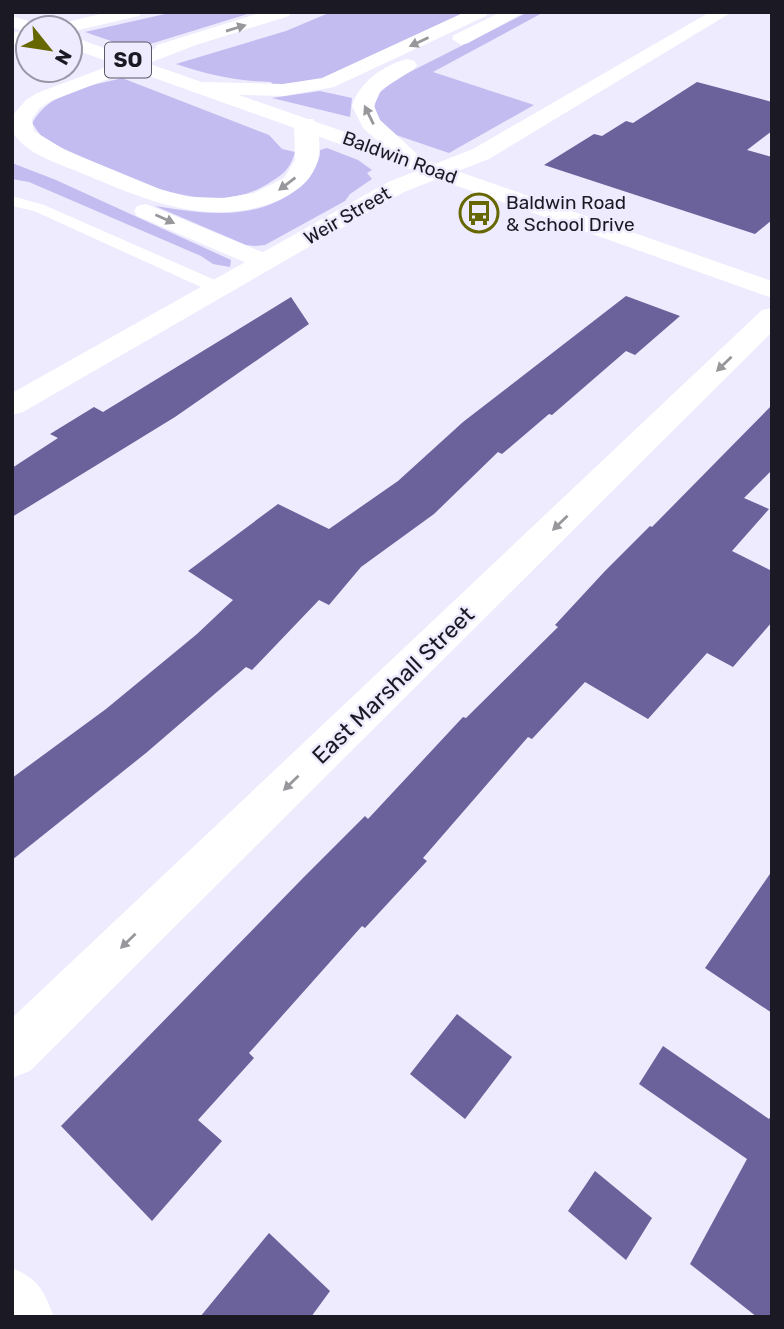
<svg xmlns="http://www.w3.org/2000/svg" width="784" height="1329" viewBox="0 0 784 1329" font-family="Rubik,sans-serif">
  <rect width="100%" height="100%" fill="#edebfd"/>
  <path fill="#c2bcf1" d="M174,12H254L134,49L85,32Z
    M331,12H467L318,81L273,85L271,82C237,81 208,75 176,64L286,31Z
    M528,12H544L433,72L534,105L449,153L396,135L376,118L374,98L394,80Z
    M122,78L269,135L282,149L295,152C290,169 284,174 269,183C203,226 108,167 44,140L32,123C52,90 87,87 122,78Z
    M320,91L352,98L350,117L272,98Z
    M327,148L358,160L372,170L367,173L372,179L350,194L345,201L265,245L255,246L246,245L155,206C200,213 247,221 287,196C297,189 305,185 311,175C315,166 321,159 320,150Z
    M12,163L56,180L231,260L230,267L213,264L201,256L29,182L12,179Z"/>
  <path fill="#6b629b" d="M697,82L772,102V131L747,150L772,157V220L755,234L544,165L594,134L602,136L626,121L633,123Z
    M626,296L680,316L635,355L626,351L552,415L549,414L502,454L498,452L434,514L361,567L329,605L319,600L252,670L246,667L146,753L12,860V778L106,709L197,634L233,600L188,571L278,504L329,529L398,481L463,422Z
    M291,297L309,324L175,417L12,517V468L58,438L50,434L94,407L103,412Z
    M772,405V470L744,498L769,509L732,551L772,571V622L733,667L707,653L648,719L585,682L532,739L528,737L423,858L427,861L365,928L362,926L249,1053L254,1058L198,1120L222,1141L152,1221L61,1126L303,878L365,816L368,819L463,717L466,718L558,627L555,625L605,571L650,526L652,527Z
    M772,871V1013L705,968Z
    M457,1014L512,1057L465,1119L410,1074Z
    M663,1046L769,1119L772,1114V1317H757L690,1264L747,1159L639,1084Z
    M595,1171L652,1218L626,1260L568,1211Z
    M269,1233L330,1291L311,1317H200Z"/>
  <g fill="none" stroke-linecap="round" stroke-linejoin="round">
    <path fill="#fff" fill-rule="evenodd" d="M12,196L44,205L224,284L226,288L218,293L212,292L34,211L12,206Z"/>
    <path fill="#fff" fill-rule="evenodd" d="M710,12H732L489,159L404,192L23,412L12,415V393L388,182L473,149Z
      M772,308V332L30,1071L12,1078V1018L762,310Z
      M12,1268C39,1279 44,1291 54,1317H12Z"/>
    <path fill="#fff" fill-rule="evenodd" d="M12,16L38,24L40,28H28V33L12,27Z
      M70,36L772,281V298L70,48Z"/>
    <path fill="#fff" fill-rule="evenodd" d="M109,12H142L139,16L70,32V28H56L58,24Z
      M263,12H292L289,16L196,45L51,101L40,108L32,119L34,131L65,150L162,190L189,197L224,198L254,193L284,178L295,160L294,124L297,119H313C321,131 321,153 316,166C309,183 293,194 277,201C210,228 148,201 86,175C63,165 32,157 16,137C11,131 12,123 12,116L26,100L37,93L154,49L157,45Z
      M465,12H489L486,16L334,87L283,96L202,94L195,92L192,88L195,84L202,82L283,84L322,78Z
      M501,12H525L468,43L461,45L452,39L454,35Z
      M28,30V42L12,45V33Z
      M407,59L414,61L417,65L414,69L381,90L374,106L380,120L427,163L424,168H408L363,128L352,106C359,82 384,65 407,59Z
      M146,204L274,257L278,262L274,267L265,270L256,267L137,216L134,211L137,206Z"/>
  </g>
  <defs><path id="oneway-solid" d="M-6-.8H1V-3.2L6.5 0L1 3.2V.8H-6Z" transform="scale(1.75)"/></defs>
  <g fill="#98989c">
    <use href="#oneway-solid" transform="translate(236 28) rotate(-17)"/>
    <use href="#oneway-solid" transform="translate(419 42) rotate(155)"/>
    <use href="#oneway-solid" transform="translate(369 115) rotate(-116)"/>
    <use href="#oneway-solid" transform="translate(287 184) rotate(143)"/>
    <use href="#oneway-solid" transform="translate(165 219) rotate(24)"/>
    <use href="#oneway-solid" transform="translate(724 364) rotate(136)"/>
    <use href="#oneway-solid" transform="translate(560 523) rotate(136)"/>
    <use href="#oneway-solid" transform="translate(291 783) rotate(136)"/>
    <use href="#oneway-solid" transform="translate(128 941) rotate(136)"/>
  </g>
  <defs>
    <symbol id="bus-ring" viewBox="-11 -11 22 22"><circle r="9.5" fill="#edebfd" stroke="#676702" stroke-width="1.5"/><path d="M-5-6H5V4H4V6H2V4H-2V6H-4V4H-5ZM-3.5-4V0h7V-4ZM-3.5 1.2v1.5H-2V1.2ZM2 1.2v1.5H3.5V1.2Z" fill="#676702"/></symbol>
  </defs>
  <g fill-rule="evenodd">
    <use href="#bus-ring" x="457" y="191" width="44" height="44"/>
  </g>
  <g text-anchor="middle" stroke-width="5" stroke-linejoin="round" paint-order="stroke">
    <g font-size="19" fill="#1b1a24" stroke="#edebfd">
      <text transform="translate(400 157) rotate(20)" y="7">Baldwin Road</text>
      <text transform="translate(347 215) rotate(-30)" y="7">Weir Street</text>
    </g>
    <g font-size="19" fill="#1b1a24" stroke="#edebfd" text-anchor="start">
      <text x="506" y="209">Baldwin Road<tspan x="506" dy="22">&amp; School Drive</tspan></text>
    </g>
    <rect fill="#edebfd" stroke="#5a5965" stroke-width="2" x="105" y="42.5" width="46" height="35" rx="5"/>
    <g font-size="21" font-weight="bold" fill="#1b1a24">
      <text x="128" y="67">SO</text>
    </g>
    <g font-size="23" fill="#1b1a24" stroke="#edebfd">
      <text transform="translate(393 685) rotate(-44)" y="8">East Marshall Street</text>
    </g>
  </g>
  <rect width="784" height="1329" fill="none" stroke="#1b1a24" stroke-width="28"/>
  <g transform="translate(49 49) rotate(120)"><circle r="33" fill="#edebfd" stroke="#9997a6" stroke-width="2"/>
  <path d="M0-5L12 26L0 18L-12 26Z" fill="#676702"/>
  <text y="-10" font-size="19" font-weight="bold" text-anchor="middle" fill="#1b1a24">N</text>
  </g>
</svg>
